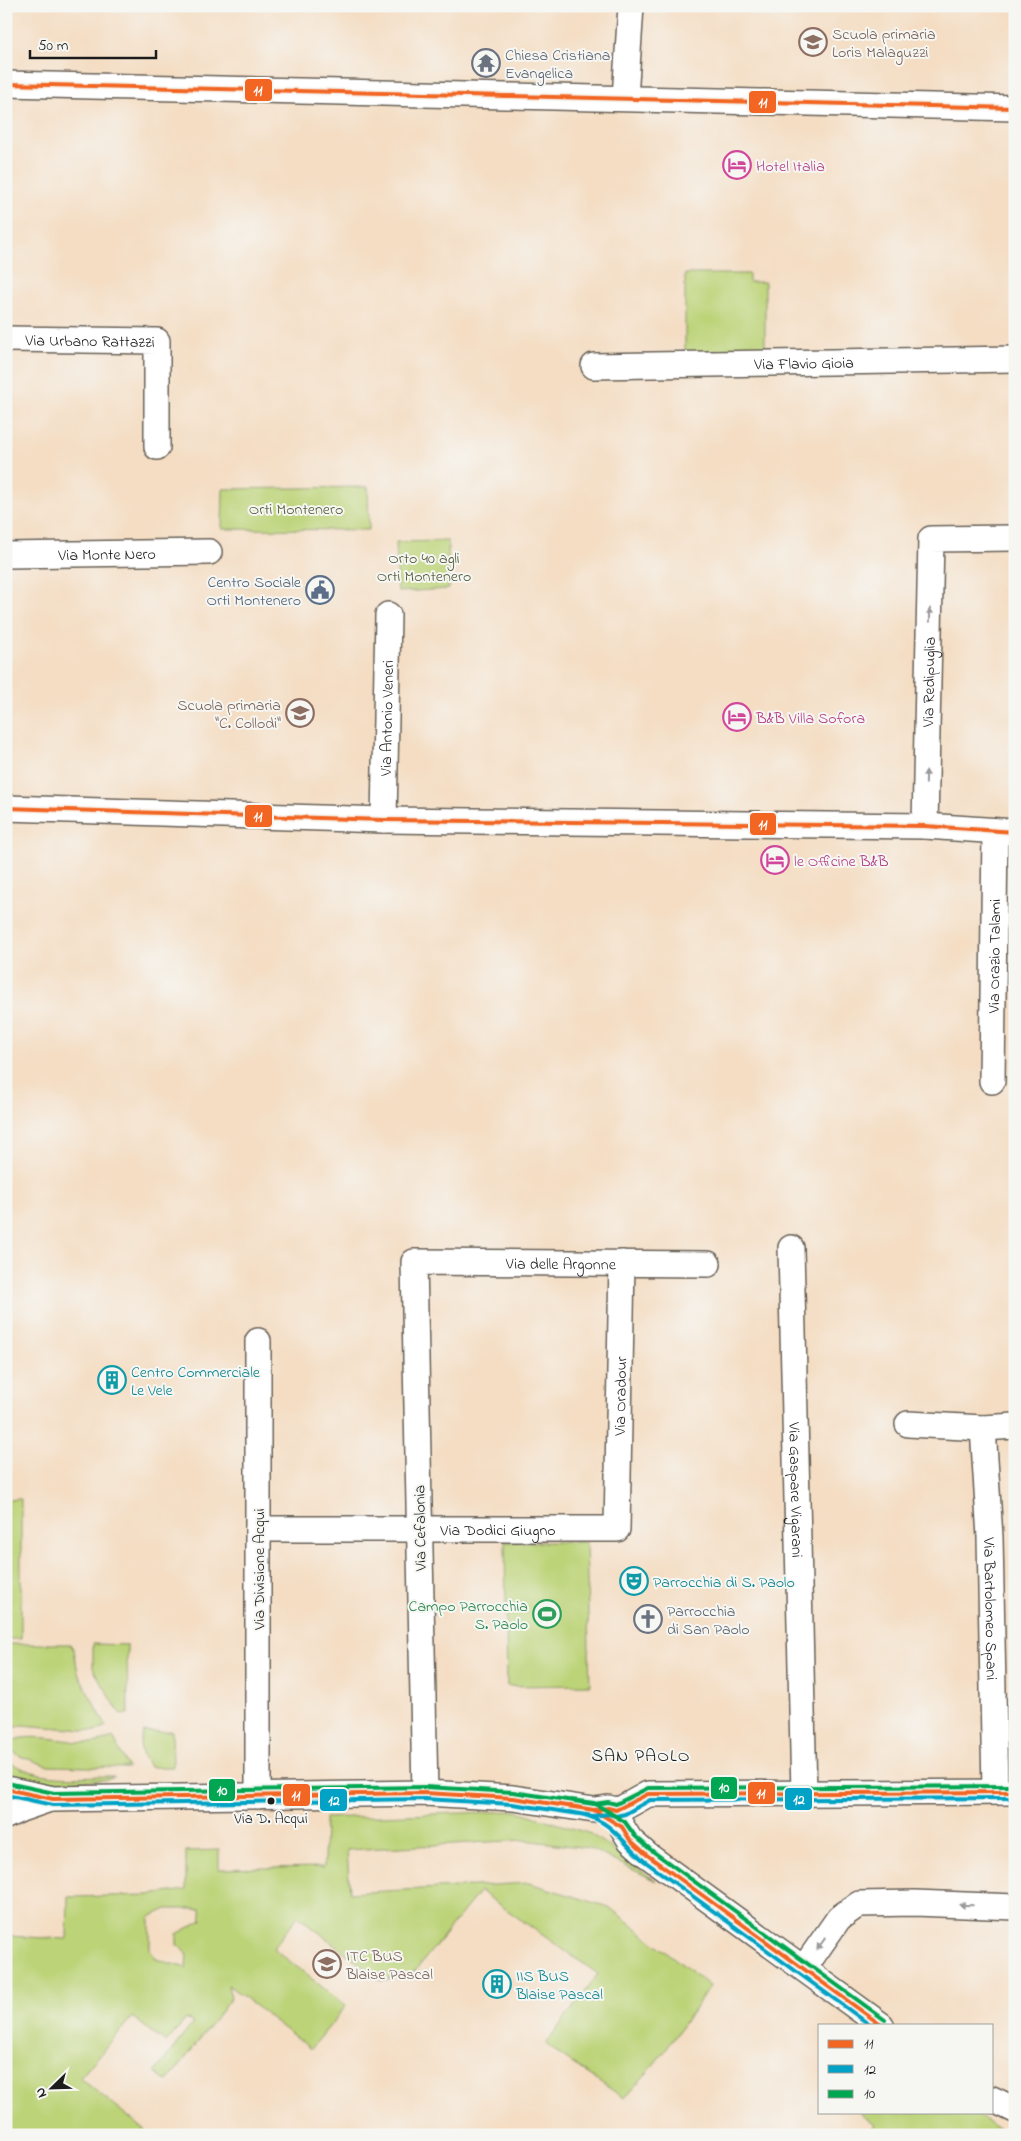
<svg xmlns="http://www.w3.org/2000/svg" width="1021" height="2141" viewBox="0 0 1021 2141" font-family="'Indie Flower',sans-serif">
  <rect width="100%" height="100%" fill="#f6f6f2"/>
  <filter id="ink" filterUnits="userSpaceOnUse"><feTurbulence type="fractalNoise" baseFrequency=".02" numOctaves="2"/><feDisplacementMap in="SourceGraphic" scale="10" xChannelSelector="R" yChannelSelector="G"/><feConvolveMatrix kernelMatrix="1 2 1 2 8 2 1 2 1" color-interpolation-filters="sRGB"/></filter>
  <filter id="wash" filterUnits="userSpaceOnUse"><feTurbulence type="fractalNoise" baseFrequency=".0096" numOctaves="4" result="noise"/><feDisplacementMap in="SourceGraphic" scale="20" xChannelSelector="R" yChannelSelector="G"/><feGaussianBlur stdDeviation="1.12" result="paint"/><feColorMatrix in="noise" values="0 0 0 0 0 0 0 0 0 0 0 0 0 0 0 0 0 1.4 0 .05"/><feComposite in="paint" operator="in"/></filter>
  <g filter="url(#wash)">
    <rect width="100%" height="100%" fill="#f4ddc3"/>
    <path fill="#bcd377" stroke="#6c784a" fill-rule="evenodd" d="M685,274H749V282H765V352H685Z
      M368,487L369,530L222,529L223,489Z
      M448,541L449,589L398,592L396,542Z
      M21,1499V1639H6V1500Z
      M505,1542H586L590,1685L507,1686Z
      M6,1644H70L74,1650L78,1673L106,1726L96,1731L22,1725L6,1731Z
      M93,1644L127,1645L128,1714L121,1715L95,1672L93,1667Z
      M172,1731L173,1767H149C142,1755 136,1745 144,1732Z
      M113,1737L128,1768L48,1766L20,1756L6,1747C16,1728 71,1743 90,1743C98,1743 105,1740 113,1737Z
      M6,1760C40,1782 76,1776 114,1776L105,1780L11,1782L6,1781Z
      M517,1811L591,1834L656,1881L589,1848L524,1840L347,1850L350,1893L529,1883L609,1907L710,1986L656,2063L624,2098L551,2049L546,2044L598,1974L480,1891L415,1971L381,1981L298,1916L273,1948L346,2006L311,2049L228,1985L231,1998L168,2081L155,2072L193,2023L186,2019L166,2043L132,2017L80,2078L151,2135H6V1936L67,1939L68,1897L150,1895L186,1890V1851L219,1850V1869L324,1867L325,1818ZM167,1909H201L202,1920L177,1934V1945L187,1952L186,1968L156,1959L150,1949V1917Z
      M862,2112H973L1007,2135H868L875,2125L861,2114Z"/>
  </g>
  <g filter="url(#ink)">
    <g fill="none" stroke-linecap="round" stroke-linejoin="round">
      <defs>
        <g id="minor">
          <path d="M6,84L1015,108"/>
          <path d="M625,98L631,6"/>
          <path id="s1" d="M6,339L157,341V447"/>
          <path id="s2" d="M594,366L1015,359"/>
          <path id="s3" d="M6,555L209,552"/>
          <path d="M6,808L384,820L925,826L1015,832"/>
          <path id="s4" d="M384,820L388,615"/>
          <path id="s5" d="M925,826L931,539L1015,538"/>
          <path id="s6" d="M992,1081L995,831"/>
          <path id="s7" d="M791,1248L804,1793"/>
          <path d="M258,1341V1796"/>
          <path d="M908,1424L983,1428L1015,1426"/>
          <path id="s8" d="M983,1428L990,1537L995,1791"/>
          <path id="s9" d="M258,1529H617L622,1263"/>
          <path d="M6,1789L53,1799L425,1793L513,1798L594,1810L608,1808L616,1810L623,1808L648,1794L1015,1792"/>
          <path id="s10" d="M425,1793L414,1262L708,1264"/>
          <path d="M6,1816L21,1809L50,1799"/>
          <path d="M622,1827L630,1840L647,1855L881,2025"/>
          <path d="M804,1968L839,1918L859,1904L915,1903L1015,1907"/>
          <path d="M992,2099L1015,2110"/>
        </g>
      </defs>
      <use href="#minor" stroke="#686056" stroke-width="28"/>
      <use href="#minor" stroke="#fff" stroke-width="25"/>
      <defs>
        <path id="bus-1" d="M6,84L1015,108
          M6,808L384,820L925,826L1015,832
          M6,1789L53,1799L425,1793L513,1798L594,1810L608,1808L616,1810L648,1794L1015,1792
          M570,1806L594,1810L622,1827L630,1840L647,1855L881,2025"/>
        <path id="bus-2" d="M6,1795L53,1805L425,1799L512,1804L593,1816L608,1814L616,1816L625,1814L650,1800L1015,1798
          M569,1812C610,1817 616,1836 643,1860L870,2025"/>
        <path id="bus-3" d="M7,1783L54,1793L425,1787L513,1792L594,1804L608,1802L616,1804L648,1788L1015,1786
          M571,1800L594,1803L625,1822L635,1836L651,1850L885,2020"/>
      </defs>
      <use href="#bus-1" stroke="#f6f6f2" stroke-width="8"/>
      <use href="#bus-2" stroke="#f6f6f2" stroke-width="8"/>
      <use href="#bus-3" stroke="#f6f6f2" stroke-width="8"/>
      <use href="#bus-1" stroke="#f26522" stroke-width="4"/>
      <use href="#bus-2" stroke="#01a2c5" stroke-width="4"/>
      <use href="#bus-3" stroke="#00a651" stroke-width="4"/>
    </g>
    <defs><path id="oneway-solid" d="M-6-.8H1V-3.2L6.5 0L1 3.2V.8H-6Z" transform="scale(1.25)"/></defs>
    <g fill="#999">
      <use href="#oneway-solid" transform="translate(930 615) rotate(-89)"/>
      <use href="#oneway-solid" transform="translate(926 777) rotate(-89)"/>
      <use href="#oneway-solid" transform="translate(966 1905) rotate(-178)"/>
      <use href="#oneway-solid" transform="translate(821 1944) rotate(125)"/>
    </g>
  </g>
  <defs>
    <symbol id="school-ring" viewBox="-11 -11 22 22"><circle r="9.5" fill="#f6f6f2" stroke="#8d6e63" stroke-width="1.5"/><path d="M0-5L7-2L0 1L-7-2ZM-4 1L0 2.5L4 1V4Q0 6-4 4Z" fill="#8d6e63"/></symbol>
    <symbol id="temple-ring" viewBox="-11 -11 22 22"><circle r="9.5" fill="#f6f6f2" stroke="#6b7280" stroke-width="1.5"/><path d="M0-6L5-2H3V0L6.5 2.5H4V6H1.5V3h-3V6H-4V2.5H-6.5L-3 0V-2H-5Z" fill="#6b7280"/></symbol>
    <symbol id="hotel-ring" viewBox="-11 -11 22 22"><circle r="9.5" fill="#f6f6f2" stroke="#d1479c" stroke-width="1.5"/><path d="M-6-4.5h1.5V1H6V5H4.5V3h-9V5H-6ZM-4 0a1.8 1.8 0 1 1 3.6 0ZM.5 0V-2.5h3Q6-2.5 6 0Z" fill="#d1479c"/></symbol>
    <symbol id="civic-ring" viewBox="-11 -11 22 22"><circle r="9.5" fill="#f6f6f2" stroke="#5c6f8a" stroke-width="1.5"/><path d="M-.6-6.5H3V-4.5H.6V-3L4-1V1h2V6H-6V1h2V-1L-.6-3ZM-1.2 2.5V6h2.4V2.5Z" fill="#5c6f8a"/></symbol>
    <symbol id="building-ring" viewBox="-11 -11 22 22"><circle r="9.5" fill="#f6f6f2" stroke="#0f9aa8" stroke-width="1.5"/><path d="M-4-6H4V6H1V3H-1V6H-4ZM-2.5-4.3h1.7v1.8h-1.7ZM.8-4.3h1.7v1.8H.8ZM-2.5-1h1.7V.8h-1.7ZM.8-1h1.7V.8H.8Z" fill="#0f9aa8"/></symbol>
    <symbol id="theatre-ring" viewBox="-11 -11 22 22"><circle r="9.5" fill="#f6f6f2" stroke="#0f9aa8" stroke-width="1.5"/><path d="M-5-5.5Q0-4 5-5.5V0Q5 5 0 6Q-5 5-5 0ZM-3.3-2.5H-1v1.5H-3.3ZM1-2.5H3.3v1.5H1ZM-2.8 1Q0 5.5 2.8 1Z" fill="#0f9aa8"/></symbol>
    <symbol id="stadium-ring" viewBox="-11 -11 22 22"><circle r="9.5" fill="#f6f6f2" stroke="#2e9e5b" stroke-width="1.5"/><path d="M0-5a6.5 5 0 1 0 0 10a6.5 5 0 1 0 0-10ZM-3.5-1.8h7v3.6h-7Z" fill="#2e9e5b"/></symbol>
    <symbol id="church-ring" viewBox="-11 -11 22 22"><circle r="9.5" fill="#f6f6f2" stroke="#6b7280" stroke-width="1.5"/><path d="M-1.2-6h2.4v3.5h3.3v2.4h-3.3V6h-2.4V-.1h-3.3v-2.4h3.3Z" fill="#6b7280"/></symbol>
    <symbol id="university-ring" viewBox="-11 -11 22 22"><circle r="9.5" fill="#f6f6f2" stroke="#8d6e63" stroke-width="1.5"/><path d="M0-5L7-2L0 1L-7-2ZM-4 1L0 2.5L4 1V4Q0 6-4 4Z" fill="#8d6e63"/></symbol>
  </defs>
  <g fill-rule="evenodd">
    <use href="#school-ring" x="797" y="26" width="32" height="32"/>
    <use href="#temple-ring" x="470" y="47" width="32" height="32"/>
    <use href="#hotel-ring" x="721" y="149" width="32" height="32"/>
    <use href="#civic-ring" x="304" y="574" width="32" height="32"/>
    <use href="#school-ring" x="284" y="697" width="32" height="32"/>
    <use href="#hotel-ring" x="721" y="701" width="32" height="32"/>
    <use href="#hotel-ring" x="759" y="844" width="32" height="32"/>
    <use href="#building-ring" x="96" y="1364" width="32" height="32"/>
    <use href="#theatre-ring" x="618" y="1565" width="32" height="32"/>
    <use href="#stadium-ring" x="531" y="1598" width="32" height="32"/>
    <use href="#church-ring" x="632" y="1603" width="32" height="32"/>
    <use href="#university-ring" x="311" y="1948" width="32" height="32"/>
    <use href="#building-ring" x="481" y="1968" width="32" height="32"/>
  </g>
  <circle fill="#1c1c1c" stroke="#f6f6f2" stroke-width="2" cx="271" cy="1801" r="4.5"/>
  <g text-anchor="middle" stroke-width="4" stroke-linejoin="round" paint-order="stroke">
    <g font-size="15" fill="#1c1c1c" stroke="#f6f6f2">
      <text x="271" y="1823">Via D. Acqui</text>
    </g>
    <g font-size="16" fill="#785e54" stroke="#f6f6f2" text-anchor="start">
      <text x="832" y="39">Scuola primaria<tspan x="832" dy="18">Loris Malaguzzi</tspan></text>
      <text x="281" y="710" text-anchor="end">Scuola primaria<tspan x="281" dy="18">"C. Collodi"</tspan></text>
      <text x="346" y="1961">ITC BUS<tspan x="346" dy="18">Blaise Pascal</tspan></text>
    </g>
    <g font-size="16" fill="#5b616d" stroke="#f6f6f2" text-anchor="start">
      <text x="505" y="60">Chiesa Cristiana<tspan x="505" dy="18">Evangelica</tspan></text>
      <text x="667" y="1616">Parrocchia<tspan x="667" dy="18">di San Paolo</tspan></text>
    </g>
    <g font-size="16" fill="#b23c85" stroke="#f6f6f2" text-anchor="start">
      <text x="756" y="171">Hotel Italia</text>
      <text x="756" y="723">B&amp;B Villa Sofora</text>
      <text x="794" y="866">le Officine B&amp;B</text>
    </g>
    <g font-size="16" fill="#1c1c1c" stroke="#f6f6f2">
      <text dy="6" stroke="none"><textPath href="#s1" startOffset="84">Via Urbano Rattazzi</textPath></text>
      <text dy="6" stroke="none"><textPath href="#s2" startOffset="210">Via Flavio Gioia</textPath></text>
      <text dy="6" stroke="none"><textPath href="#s3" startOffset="101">Via Monte Nero</textPath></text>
      <text dy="6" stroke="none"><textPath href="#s5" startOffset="144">Via Redipuglia</textPath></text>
      <text dy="6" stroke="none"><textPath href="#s4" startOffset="102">Via Antonio Veneri</textPath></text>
      <text dy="6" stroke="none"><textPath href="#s6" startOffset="125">Via Orazio Talami</textPath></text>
      <text dy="6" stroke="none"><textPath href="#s10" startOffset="678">Via delle Argonne</textPath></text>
      <text dy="6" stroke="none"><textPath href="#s9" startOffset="492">Via Oradour</textPath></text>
      <text dy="6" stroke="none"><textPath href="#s7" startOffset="242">Via Gaspare Vigarani</textPath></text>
      <text transform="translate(419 1528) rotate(-91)" y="6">Via Cefalonia</text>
      <text dy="6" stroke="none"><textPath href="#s9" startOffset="240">Via Dodici Giugno</textPath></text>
      <text transform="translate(258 1569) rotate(-90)" y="6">Via Divisione Acqui</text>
      <text dy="6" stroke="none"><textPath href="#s8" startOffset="181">Via Bartolomeo Spani</textPath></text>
    </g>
    <g font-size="16" fill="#545c3c" stroke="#f6f6f2">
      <text x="296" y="514">Orti Montenero</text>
      <text x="424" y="563">Orto 40 agli<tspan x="424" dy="18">Orti Montenero</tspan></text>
    </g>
    <g font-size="16" fill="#4e5e75" stroke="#f6f6f2" text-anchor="end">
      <text x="301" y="587">Centro Sociale<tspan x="301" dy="18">Orti Montenero</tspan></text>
    </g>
    <g font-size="16" fill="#0d838f" stroke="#f6f6f2" text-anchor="start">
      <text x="131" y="1377">Centro Commerciale<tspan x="131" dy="18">Le Vele</tspan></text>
      <text x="653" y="1587">Parrocchia di S. Paolo</text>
      <text x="516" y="1981">IIS BUS<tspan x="516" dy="18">Blaise Pascal</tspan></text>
    </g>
    <g font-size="16" fill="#27864d" stroke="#f6f6f2" text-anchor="end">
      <text x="528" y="1611">Campo Parrocchia<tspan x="528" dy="18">S. Paolo</tspan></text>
    </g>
    <g font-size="18" letter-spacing="1" fill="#1c1c1c" stroke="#f6f6f2">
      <text x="641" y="1761">SAN PAOLO</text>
    </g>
  </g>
  <g stroke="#f6f6f2" stroke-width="2">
    <rect x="244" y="78" width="29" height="24" rx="5" fill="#f26522"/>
    <rect x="748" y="90" width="29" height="24" rx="5" fill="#f26522"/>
    <rect x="244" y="804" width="29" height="24" rx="5" fill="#f26522"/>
    <rect x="749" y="812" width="28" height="24" rx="5" fill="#f26522"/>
    <rect x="710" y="1776" width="28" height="24" rx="5" fill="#00a651"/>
    <rect x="208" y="1778" width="28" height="24" rx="5" fill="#00a651"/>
    <rect x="747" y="1781" width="29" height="24" rx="5" fill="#f26522"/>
    <rect x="282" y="1783" width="29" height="24" rx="5" fill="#f26522"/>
    <rect x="784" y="1787" width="29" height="24" rx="5" fill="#01a2c5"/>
    <rect x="319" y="1788" width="29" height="24" rx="5" fill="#01a2c5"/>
  </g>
  <g font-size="14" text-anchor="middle" font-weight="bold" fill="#fff">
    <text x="258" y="95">11</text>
    <text x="763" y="107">11</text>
    <text x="258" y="821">11</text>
    <text x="763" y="829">11</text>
    <text x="724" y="1792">10</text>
    <text x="222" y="1795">10</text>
    <text x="761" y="1798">11</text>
    <text x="296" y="1800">11</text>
    <text x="799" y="1804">12</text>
    <text x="334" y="1805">12</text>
  </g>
  <rect width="1021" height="2141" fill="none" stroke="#f6f6f2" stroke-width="25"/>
  <rect x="818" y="2024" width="175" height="90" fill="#f6f6f2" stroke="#9f9f9c"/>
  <rect x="828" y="2040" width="25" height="8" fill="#f26522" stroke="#9f9f9c"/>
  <text x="864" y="2048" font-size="15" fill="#1c1c1c">11</text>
  <rect x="828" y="2065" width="25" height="8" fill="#01a2c5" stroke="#9f9f9c"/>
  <text x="864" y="2074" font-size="15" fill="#1c1c1c">12</text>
  <rect x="828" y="2090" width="25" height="8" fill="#00a651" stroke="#9f9f9c"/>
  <text x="864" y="2098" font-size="15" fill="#1c1c1c">10</text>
  <g transform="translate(52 2088) rotate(247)" stroke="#f6f6f2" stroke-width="4" paint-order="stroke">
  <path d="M0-4L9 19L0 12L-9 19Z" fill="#1c1c1c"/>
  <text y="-8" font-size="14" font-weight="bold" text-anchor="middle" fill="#1c1c1c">N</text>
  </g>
  <path d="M30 50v8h126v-8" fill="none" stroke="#1c1c1c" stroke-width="2.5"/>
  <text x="38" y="50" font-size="15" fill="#1c1c1c" stroke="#f6f6f2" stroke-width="4" paint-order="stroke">50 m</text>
</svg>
